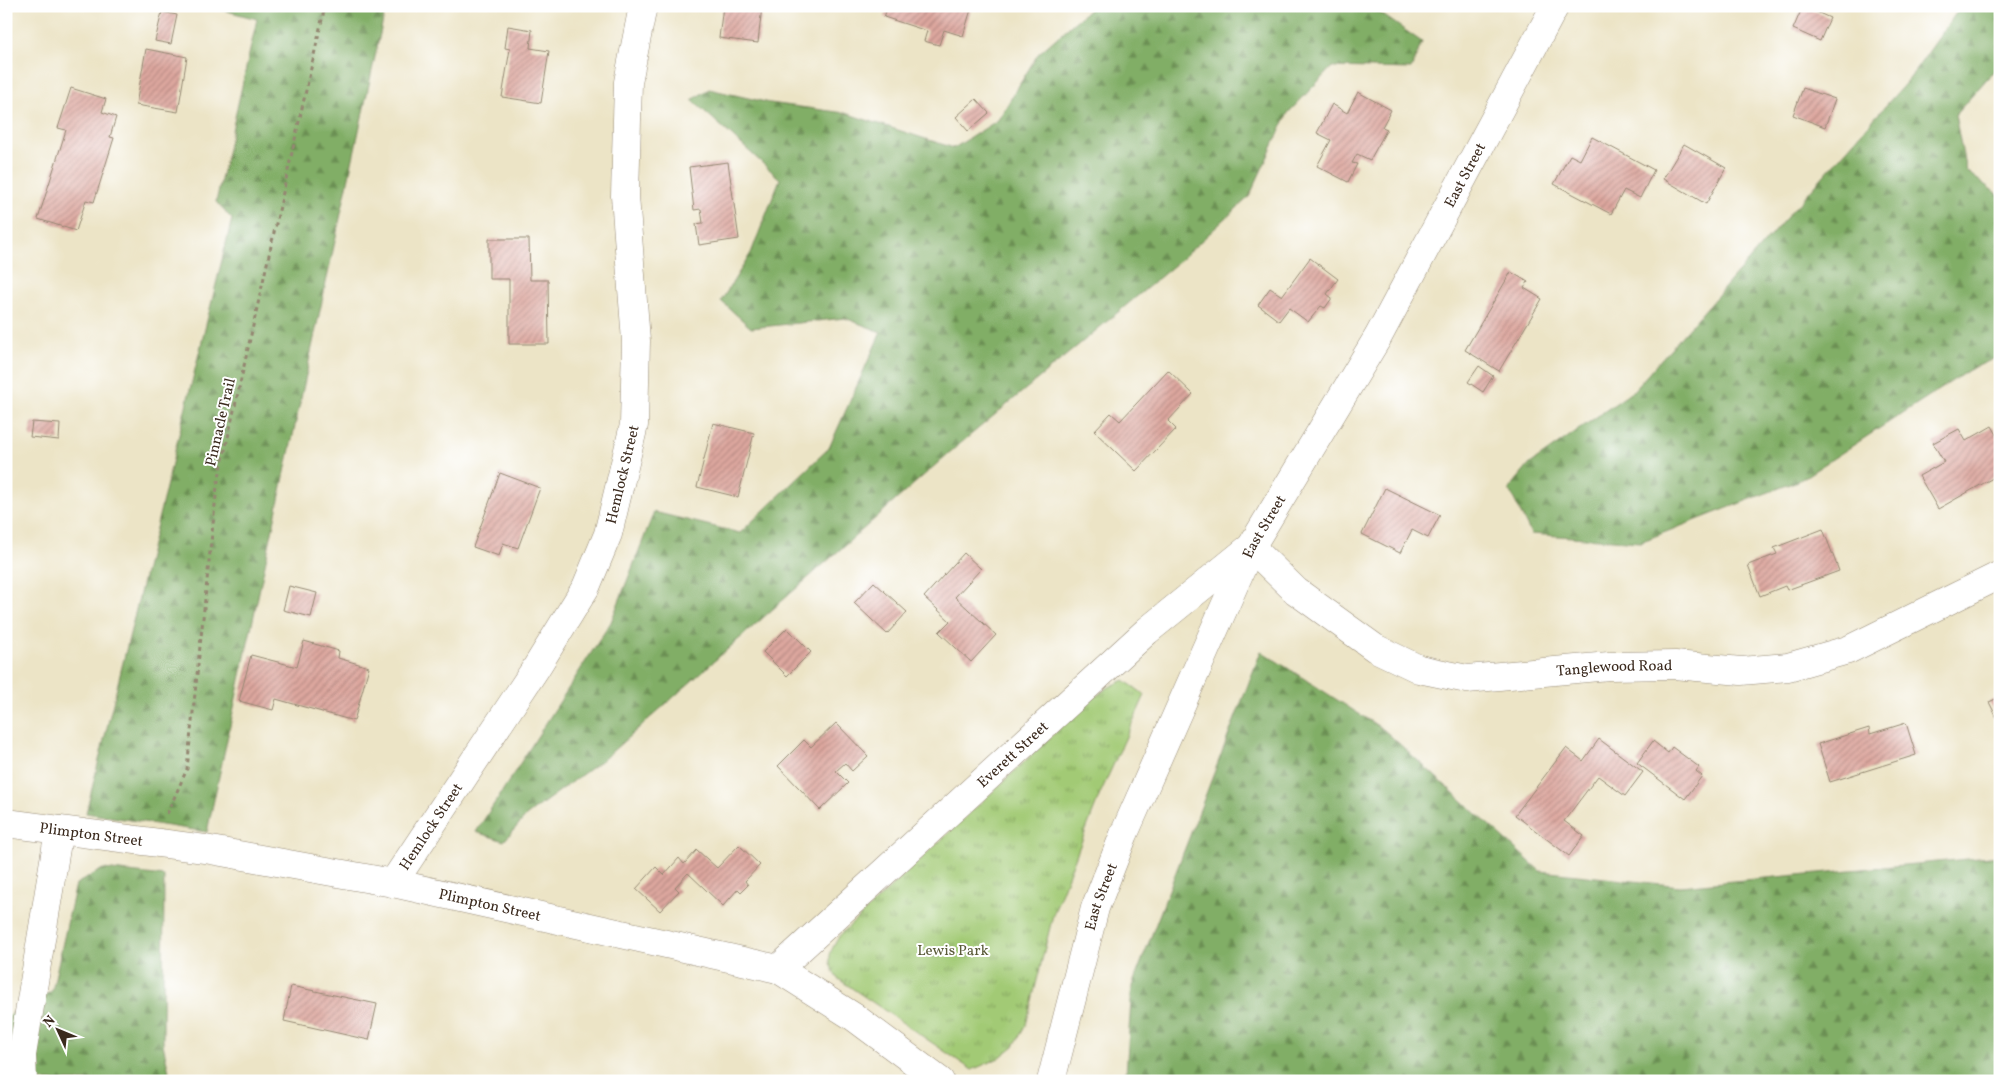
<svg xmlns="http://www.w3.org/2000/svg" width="2006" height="1087" viewBox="0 0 2006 1087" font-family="Vollkorn,serif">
  <defs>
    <pattern id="grass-tufts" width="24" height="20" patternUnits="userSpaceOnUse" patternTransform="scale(1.25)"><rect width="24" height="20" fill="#a2ca75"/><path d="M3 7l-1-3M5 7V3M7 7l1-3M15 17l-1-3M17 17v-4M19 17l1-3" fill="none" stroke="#85a45f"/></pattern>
    <pattern id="forest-firs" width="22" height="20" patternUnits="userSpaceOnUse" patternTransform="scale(1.25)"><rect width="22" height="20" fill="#81ae66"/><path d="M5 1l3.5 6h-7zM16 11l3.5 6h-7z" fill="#6b8e53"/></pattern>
    <pattern id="building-hatch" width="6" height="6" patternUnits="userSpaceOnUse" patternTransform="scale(1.25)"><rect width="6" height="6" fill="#dda79f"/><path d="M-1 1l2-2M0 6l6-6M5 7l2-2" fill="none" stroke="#b48881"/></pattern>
  </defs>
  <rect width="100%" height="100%" fill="#fff"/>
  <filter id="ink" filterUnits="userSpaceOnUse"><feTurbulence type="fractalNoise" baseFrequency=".02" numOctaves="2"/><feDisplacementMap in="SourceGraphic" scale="10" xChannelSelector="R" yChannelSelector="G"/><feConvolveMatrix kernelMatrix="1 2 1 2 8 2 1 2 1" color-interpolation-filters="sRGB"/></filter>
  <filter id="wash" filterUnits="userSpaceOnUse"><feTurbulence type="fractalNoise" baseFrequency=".0096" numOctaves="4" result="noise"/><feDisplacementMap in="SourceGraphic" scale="20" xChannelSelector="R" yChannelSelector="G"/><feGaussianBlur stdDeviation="1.12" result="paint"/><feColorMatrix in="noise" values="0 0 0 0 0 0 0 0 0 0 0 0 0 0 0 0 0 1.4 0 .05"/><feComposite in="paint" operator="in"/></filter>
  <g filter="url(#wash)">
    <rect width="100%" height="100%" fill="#ece4c6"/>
    <path fill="url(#grass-tufts)" stroke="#6e7a4a" d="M1124,680L1145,695L1100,794L1053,915L1026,1025L1014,1046L999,1058L972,1070L837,978C825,958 829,954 840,935L1087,703L1107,688Z"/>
    <path fill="url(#forest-firs)" stroke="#5e6c42" d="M208,6H386L207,832L86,813L232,219L216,202L257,19Z
      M1093,6H1370L1422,42L1411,69L1332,67L1288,113L1249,197L1177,263L949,453L606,757L527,815L504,841L476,832L611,622L654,512L740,533L829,448L881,332L845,318L751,328L721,301L751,253L780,179L692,100L709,89L770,103L845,113L954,148L998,120L1038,54Z
      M1961,6H2000V64L1955,115L1966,171L2000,196V356L1969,370L1800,480L1640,542L1531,534L1509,489L1530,464L1633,391L1910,78Z
      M1261,651L1384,730L1540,871L1680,886L2000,856V1081H1153L1126,1074L1132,986Z
      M103,869L164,876L163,1044L170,1077L179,1081H6V1017L52,991L76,884Z"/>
    <g id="blocks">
      <path fill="url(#building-hatch)" d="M723,6H762L758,43L719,38Z
        M888,6H972L963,36L944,30L939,45L924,41L927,31L884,17Z
        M1803,6L1830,18L1820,41L1793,29Z
        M162,12L177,15L171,44L155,41Z
        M508,26L532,30L530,48L549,51L541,103L502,97L510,49L505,48Z
        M146,49L187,57L178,112L136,105Z
        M71,88L106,99L102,112L116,117L110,137L114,138L94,202L86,200L76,231L38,219L66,130L58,128Z
        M1803,88L1835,99L1825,127L1793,115Z
        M1358,92L1391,110L1382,127L1387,129L1370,160L1357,154L1352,163L1357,164L1348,182L1317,166L1331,140L1317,133L1332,104L1347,113Z
        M976,99L989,113L968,131L956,117Z
        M1592,137L1654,170L1640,198L1624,190L1611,214L1554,184L1570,155L1580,160Z
        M1684,144L1726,168L1706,204L1663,179Z
        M728,162L739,239L699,245L696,224L703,223L701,209L694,210L689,167Z
        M489,239H529L530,280H548L549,344H509V279H489Z
        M1310,258L1338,279L1327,294L1332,298L1325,308L1321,306L1308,322L1289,308L1279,321L1258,305L1270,288L1282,296Z
        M1511,272L1528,282L1524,288L1542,299L1499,371L1465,350Z
        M1479,366L1493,376L1483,392L1468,382Z
        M1168,370L1193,394L1168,421L1176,429L1136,471L1094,431L1111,413L1120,421Z
        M32,422L60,424L59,440L30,437Z
        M713,423L754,433L738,497L697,487Z
        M1992,426L2000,440V474L1938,509L1919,476L1944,462L1933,443L1959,429L1966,441Z
        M500,473L540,488L518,548L503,543L499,556L473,547Z
        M1385,488L1440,515L1428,538L1412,530L1400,553L1362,534Z
        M1823,529L1839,571L1787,590L1785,586L1760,596L1748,565L1777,554L1774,548Z
        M964,553L981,569L955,597L996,635L971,662L939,632L950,621L924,597Z
        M874,582L907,612L887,634L854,603Z
        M289,586L317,593L311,617L283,610Z
        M787,628L811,652L787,676L763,652Z
        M304,641L339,651L338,658L369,667L354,721L276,699L273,710L239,701L251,655L297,667Z
        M2000,697V724L1989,702Z
        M836,723L868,756L852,771L845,763L836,771L848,783L820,810L778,766L804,740L811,747Z
        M1906,723L1916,755L1830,782L1818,744L1869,728L1870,734Z
        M1599,739L1643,772L1625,796L1598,776L1564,821L1584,836L1569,856L1515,815L1566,748L1583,761Z
        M1653,741L1668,753L1672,747L1699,767L1696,771L1702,776L1685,799L1637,763Z
        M739,845L760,865L745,881L748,885L741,892L738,889L723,906L688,873L675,887L679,891L660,911L636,889L656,867L664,875L679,858L684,864L697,850L717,868Z
        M291,986L377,1004L369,1040L284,1021Z"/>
    </g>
  </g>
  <g filter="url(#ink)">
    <use href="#blocks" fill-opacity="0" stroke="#948772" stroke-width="1"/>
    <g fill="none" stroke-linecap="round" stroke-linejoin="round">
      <defs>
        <g id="minor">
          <path id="s1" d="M1251,547L1296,591L1375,648L1419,669L1467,679L1609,666L1675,665L1741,671L1788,667L1848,650L2000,575"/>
          <path id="s2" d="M393,883L536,668L586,587L608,534L634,425L636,341L625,196L628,82L643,6"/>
          <path d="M23,1081L22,1055L59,830"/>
        </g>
        <g id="tertiary">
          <path id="s3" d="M6,823L205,849L393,883L778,969L854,1017L940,1081"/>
          <path id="s4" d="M778,969L1147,631L1247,550"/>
          <path id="s5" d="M1051,1081L1095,908L1124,834L1251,547L1378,337L1555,6"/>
        </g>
      </defs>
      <use href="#minor" stroke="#948772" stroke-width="29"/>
      <use href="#tertiary" stroke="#948772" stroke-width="29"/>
      <path stroke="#948772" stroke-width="3" stroke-dasharray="4 4" stroke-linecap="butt" d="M167,814L187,769L217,486L325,6"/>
      <use href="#minor" stroke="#fff" stroke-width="28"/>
      <use href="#tertiary" stroke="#fff" stroke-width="28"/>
    </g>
  </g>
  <g text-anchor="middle" stroke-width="4" stroke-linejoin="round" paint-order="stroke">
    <g font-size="15" fill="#3b2a1e" stroke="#fff">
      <text dy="5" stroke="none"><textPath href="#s5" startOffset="1001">East Street</textPath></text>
      <text transform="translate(220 422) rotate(-77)" y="5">Pinnacle Trail</text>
      <text dy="5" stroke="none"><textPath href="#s2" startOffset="472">Hemlock Street</textPath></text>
      <text dy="5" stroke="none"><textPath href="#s5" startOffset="596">East Street</textPath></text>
      <text dy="5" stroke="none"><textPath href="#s1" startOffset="406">Tanglewood Road</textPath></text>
      <text dy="5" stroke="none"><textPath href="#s4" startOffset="318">Everett Street</textPath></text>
      <text dy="5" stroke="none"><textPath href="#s2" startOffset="68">Hemlock Street</textPath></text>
      <text dy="5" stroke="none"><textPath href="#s3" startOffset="86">Plimpton Street</textPath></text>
      <text dy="5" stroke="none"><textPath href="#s5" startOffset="191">East Street</textPath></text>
      <text dy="5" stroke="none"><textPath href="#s3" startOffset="491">Plimpton Street</textPath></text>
    </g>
    <g font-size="15" fill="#5a5a38" stroke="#fff">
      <text x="953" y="955">Lewis Park</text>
    </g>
  </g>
  <rect width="2006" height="1087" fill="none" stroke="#fff" stroke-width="25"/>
  <g transform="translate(58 1030) rotate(314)" stroke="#ffffff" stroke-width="4" paint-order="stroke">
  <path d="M0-4L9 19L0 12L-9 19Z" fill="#3b2a1e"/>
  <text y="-8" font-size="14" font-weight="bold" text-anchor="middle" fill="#3b2a1e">N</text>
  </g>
</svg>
